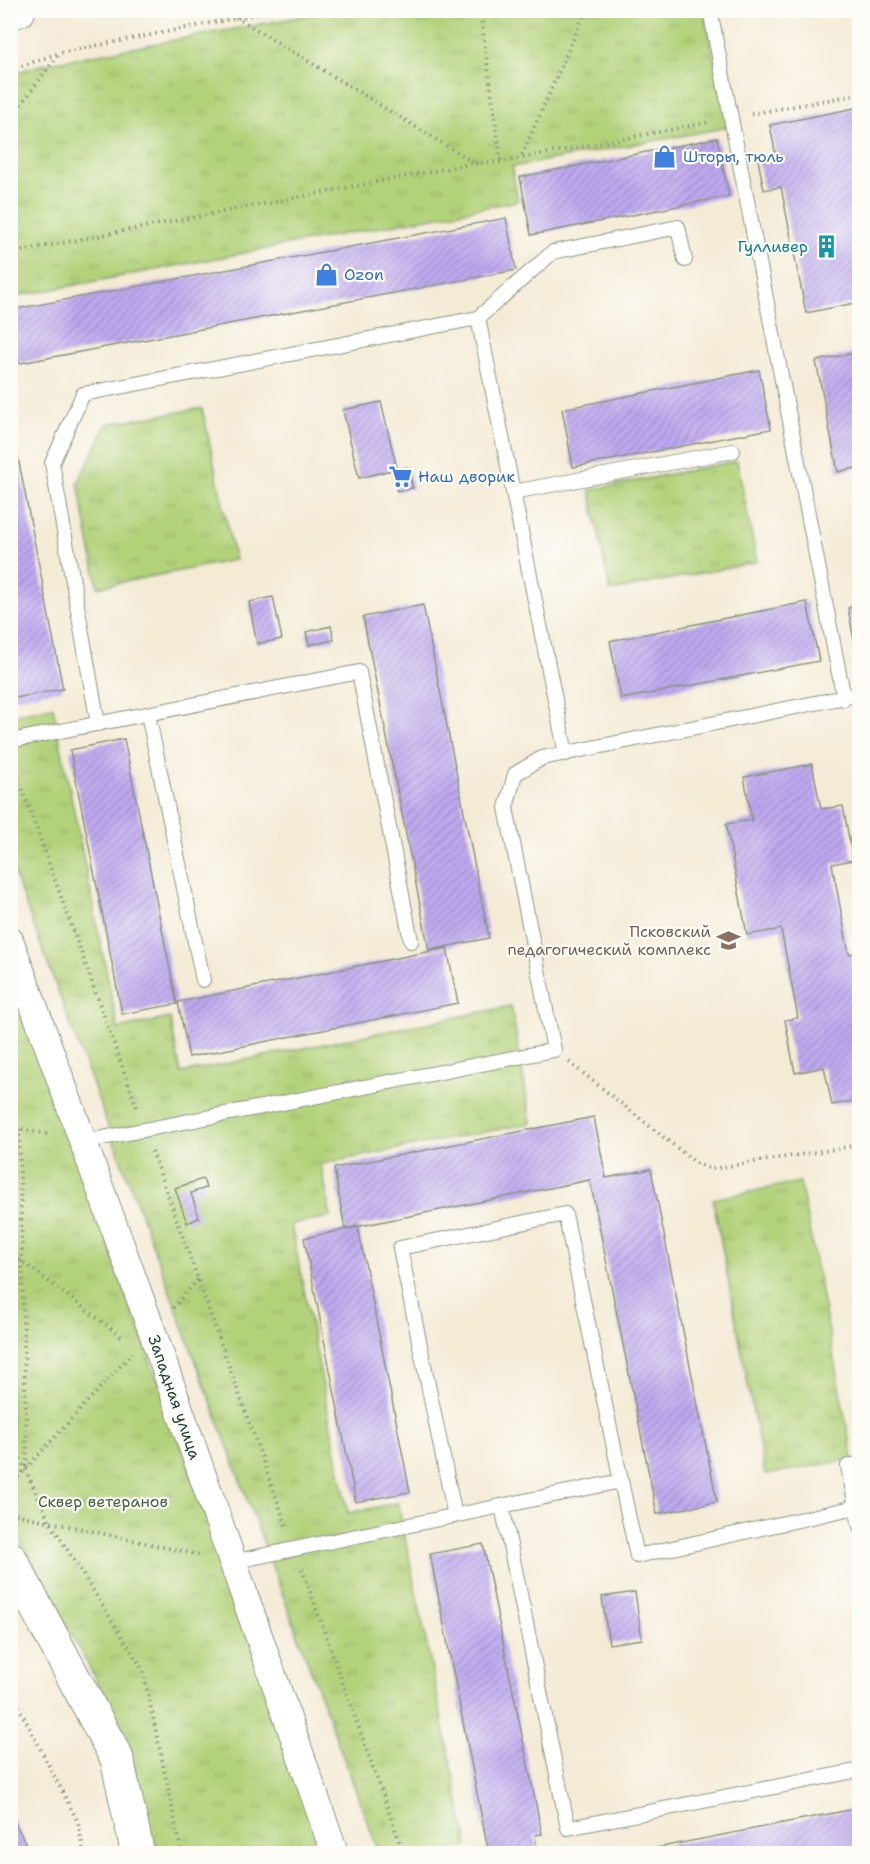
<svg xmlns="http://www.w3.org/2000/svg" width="870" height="1864" viewBox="0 0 870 1864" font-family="'Shantell Sans',sans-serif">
  <defs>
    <pattern id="grass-tufts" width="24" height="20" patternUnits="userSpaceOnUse" patternTransform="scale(1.5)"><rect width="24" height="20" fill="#b2d27a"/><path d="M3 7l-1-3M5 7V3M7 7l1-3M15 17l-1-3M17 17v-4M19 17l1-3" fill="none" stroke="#99b56a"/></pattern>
    <pattern id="building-hatch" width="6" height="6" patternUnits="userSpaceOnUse" patternTransform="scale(1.5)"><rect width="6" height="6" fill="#bfa9f0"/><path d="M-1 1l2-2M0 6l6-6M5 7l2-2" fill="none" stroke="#9b8bc3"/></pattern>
  </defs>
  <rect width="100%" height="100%" fill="#fdfcf7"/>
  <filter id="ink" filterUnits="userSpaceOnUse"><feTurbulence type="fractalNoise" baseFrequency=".0167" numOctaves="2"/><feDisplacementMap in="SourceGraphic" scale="12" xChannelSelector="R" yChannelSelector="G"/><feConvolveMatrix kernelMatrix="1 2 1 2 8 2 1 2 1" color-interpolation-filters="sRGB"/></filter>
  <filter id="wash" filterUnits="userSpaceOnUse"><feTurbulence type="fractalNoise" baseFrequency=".008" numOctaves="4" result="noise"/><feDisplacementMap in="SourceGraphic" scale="24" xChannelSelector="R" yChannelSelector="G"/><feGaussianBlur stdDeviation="1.35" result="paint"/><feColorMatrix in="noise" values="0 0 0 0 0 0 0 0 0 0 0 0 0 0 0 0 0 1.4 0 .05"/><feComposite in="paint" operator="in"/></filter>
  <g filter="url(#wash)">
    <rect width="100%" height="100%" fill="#f4ebd5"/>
    <path fill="url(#grass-tufts)" stroke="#688857" stroke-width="1.5" d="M331,11H704L729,127L512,167L518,201L11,297V74L40,65Z
      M202,408L235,560L98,587L78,483L107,424Z
      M737,461L757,562L610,591L590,490Z
      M53,707L118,1029L170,1018L181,1073L511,1006L531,1123L321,1164L331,1217L291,1224L348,1513L398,1503L468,1846L449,1850L450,1853H379L11,865V715Z
      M11,974L328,1853H151L127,1737L11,1523Z
      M800,1182L853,1459L765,1475L713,1199Z"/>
    <g id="blocks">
      <path fill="url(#building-hatch)" d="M860,107V302L806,313L781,187L764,190L758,160L776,157L770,125Z
        M717,138L729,196L531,235L520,177Z
        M506,218L516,270L10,365V310Z
        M860,352V467L838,472L816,361Z
        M759,370L771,429L573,467L562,409Z
        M381,402L397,469L407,467L413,488L397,491L392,470L359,478L343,410Z
        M10,416L63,689L10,699Z
        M273,597L282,639L257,644L249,602Z
        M807,602L819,661L621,699L610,641Z
        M423,605L489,938L429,950L363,617Z
        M860,606V661H858L848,608Z
        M331,626L334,640L309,645L306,632Z
        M124,739L177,1004L122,1014L70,750Z
        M812,764L821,809L843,806L853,860L832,864L849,954L860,952V1100L832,1105L824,1067L795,1073L785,1020L798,1018L781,929L747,935L726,824L752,820L744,777Z
        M447,948L458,1003L189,1057L178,1002Z
        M594,1117L606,1178L651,1169L717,1502L657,1514L590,1180L345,1229L334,1168Z
        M203,1179L206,1188L191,1193L199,1218L187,1223L175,1188Z
        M358,1227L410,1492L356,1502L304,1238Z
        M483,1544L542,1834L535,1835L538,1854H489L430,1554Z
        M635,1592L642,1639L609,1644L602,1597Z
        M860,1808V1854H635V1852Z
        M10,1813L31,1854H10Z"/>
    </g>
  </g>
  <g filter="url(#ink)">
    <use href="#blocks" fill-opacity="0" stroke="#8a9484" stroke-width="1.5"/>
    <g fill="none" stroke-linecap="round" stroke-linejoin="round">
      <defs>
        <path id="service" d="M710,10L844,699
          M478,318L566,754
          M513,492L733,451
          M148,714L203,980
          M98,724L52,463L83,394L478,318L553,252L678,227L685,260
          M10,741L359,672L411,941
          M82,1142L554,1050L506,808L515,774L542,758L860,694
          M502,1506L568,1828L860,1770
          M856,1507L860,1526
          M455,1516L400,1248L565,1214L621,1481
          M232,1562L621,1481L637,1556L856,1507L848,1466L860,1464"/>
        <path id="minor" d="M10,941L152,1331L335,1854"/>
        <path id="tertiary" d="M10,1558L117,1759L138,1854"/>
        <path id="secondary" d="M10,13L19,10"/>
      </defs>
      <use href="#service" stroke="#8a9484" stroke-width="16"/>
      <use href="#minor" stroke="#8a9484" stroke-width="29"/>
      <use href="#tertiary" stroke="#8a9484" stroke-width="35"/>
      <use href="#secondary" stroke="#8a9484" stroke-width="35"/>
      <path stroke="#8a9484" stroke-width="4" stroke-dasharray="1.5 4.5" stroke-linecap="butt" d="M480,10L501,162
        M236,17L475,163
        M10,70L59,53L277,10
        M751,114L860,94
        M10,119L59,54
        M522,155L586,10
        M10,253L475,163L501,162L711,122
        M12,761L138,1110
        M569,1062L696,1163L711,1169L860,1145
        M10,1127L51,1135
        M19,1129L27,1468
        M152,1151L287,1528
        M10,1252L122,1337
        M173,1308L198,1279
        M10,1437L50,1522L143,1670L182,1854
        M10,1486L132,1353
        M10,1513L200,1555
        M302,1569L404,1854
        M10,1690L78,1822L84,1854"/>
      <use href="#service" stroke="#fff" stroke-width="14"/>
      <use href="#minor" stroke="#fff" stroke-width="27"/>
      <use href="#tertiary" stroke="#fff" stroke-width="33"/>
      <use href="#secondary" stroke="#fff" stroke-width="33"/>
    </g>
  </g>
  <defs>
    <symbol id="shop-bare" viewBox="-9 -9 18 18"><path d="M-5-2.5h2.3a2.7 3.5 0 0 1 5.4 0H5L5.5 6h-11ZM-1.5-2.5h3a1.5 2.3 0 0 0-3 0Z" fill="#3f7fe0" stroke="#fdfcf7" stroke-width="2.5" paint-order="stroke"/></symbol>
    <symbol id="building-bare" viewBox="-9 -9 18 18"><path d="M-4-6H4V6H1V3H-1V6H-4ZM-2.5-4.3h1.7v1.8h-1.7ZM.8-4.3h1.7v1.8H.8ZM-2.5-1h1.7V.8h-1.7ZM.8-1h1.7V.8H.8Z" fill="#0f9aa8" stroke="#fdfcf7" stroke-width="2.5" paint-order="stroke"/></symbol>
    <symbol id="supermarket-bare" viewBox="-9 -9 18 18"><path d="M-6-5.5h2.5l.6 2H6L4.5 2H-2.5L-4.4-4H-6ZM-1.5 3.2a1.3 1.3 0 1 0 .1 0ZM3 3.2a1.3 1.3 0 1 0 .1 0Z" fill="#3f7fe0" stroke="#fdfcf7" stroke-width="2.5" paint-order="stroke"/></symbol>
    <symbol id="school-bare" viewBox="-9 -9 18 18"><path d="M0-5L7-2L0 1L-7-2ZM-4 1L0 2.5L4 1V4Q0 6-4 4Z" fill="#8d6e63" stroke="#fdfcf7" stroke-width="2.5" paint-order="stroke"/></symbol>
  </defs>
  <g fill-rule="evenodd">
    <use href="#shop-bare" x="648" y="140" width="33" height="33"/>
    <use href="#building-bare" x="810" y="230" width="33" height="33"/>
    <use href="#shop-bare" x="310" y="258" width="33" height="33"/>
    <use href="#supermarket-bare" x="384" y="460" width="33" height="33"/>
    <use href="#school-bare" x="712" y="924" width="33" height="33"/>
  </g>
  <g text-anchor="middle" stroke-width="4.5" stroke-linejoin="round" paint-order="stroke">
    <g font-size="16" fill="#366cbe" stroke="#fdfcf7" text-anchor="start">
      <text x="683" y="162">Шторы, тюль</text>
      <text x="344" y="280">Ozon</text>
      <text x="418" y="482">Наш дворик</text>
    </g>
    <g font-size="16" fill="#0d838f" stroke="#fdfcf7" text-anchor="end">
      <text x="808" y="252">Гулливер</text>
    </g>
    <g font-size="16" fill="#785e54" stroke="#fdfcf7" text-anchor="end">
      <text x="711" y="937">Псковский<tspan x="711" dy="18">педагогический комплекс</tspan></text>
    </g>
    <g font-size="16" fill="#1f3d34" stroke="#fdfcf7">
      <text transform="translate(175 1397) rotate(71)" y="6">Западная улица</text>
    </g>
    <g font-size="16" fill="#446246" stroke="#fdfcf7">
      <text x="103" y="1507">Сквер ветеранов</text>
    </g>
  </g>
  <rect width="870" height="1864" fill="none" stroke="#fdfcf7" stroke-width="36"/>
</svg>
